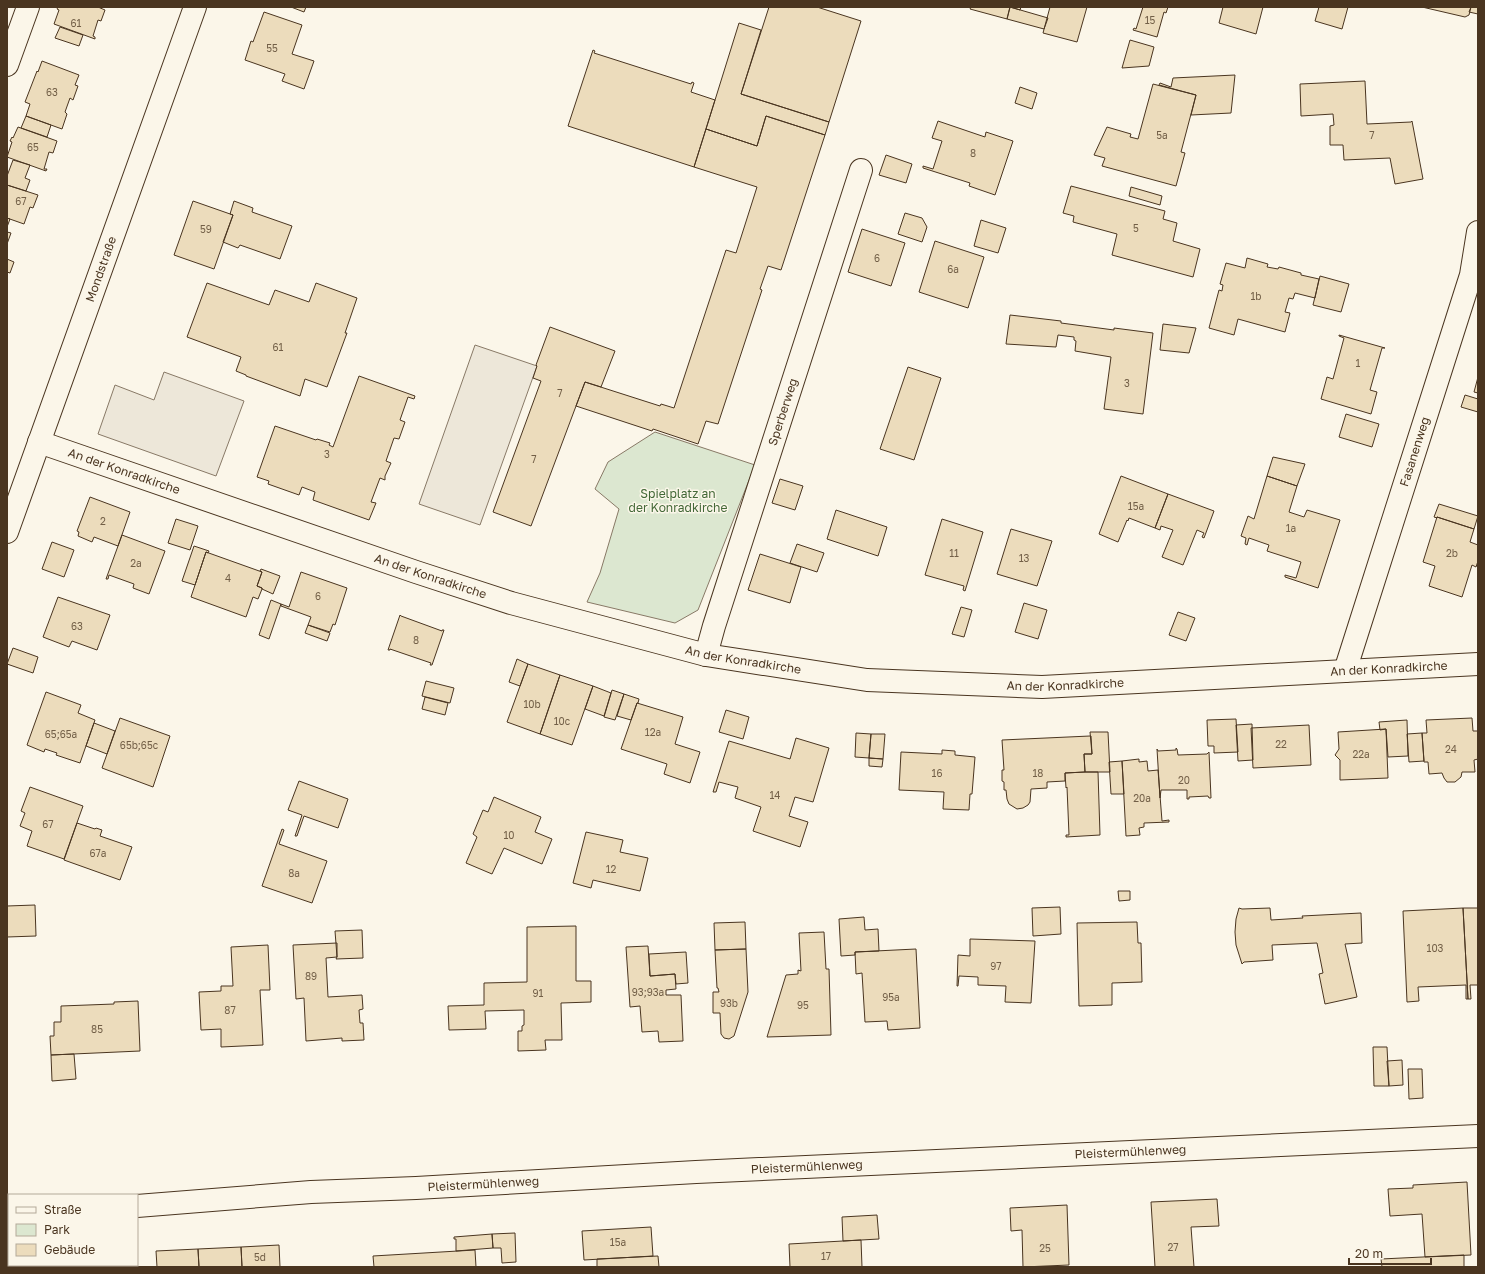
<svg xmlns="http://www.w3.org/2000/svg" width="1485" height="1274" viewBox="0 0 1485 1274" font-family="'Golos Text',sans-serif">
  <rect width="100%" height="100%" fill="#fbf6e9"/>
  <path fill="#dce7d0" stroke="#887966" d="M655,432L755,465L698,610L675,623L587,602L600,573L619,509L595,489L608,462Z"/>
  <path fill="#ede7d9" stroke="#887966" d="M475,345L537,366L480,525L419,504Z
    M164,372L244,401L216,476L98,434L115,385L154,400Z"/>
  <path fill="#ecdcbc" stroke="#4a3520" d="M58,7H98L105,10L101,21L98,20L93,36L95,37V39L54,24L59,10L57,9Z
    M291,7H306L304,12Z
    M769,7H817L861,21L829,122L741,94Z
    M971,7H1021L1020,10L1010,7L1007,19L970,9Z
    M1010,7L1048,18L1044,29L1007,19Z
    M1050,7H1087L1077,42L1043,33Z
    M1143,7H1168L1166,13L1164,12L1157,37L1133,30L1134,28L1136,29Z
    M1223,7H1263L1256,34L1219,23Z
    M1319,7H1348L1342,29L1315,21Z
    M1422,7H1471L1469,15L1465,17Z
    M1471,7H1478V14L1469,12Z
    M264,12L302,25L292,54L314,61L304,89L282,81L285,74L245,60L251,41L253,42Z
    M739,23L761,30L741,94L829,122L825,135L766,116L757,146L706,129Z
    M60,27L83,35L79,46L55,38Z
    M1130,40L1154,47L1149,66L1122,68Z
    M593,50L595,51L594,53L691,84L692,82L694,83L691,92L715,100L694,167L568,126Z
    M42,61L79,75L75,85L78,86L73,100L70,98L65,112L67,114L62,129L26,116L30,104L25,102L37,71L38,72Z
    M1235,75L1231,113L1191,115L1196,95L1159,85L1160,83L1171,87L1173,78Z
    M1365,81L1367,124L1411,122L1412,121L1423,179L1395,184L1390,158L1344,160L1343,145H1330V126L1334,125L1333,114L1301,116L1300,84Z
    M1153,84L1196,95L1181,152L1185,153L1176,186L1102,166L1105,158L1094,155L1107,127L1131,134L1130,137L1138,139Z
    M1020,87L1037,93L1032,109L1015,103Z
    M26,116L51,125L47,137L21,128Z
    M766,116L825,135L781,270L768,266L760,289L762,290L718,424L706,421L698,444L653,429L652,431L576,406L585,382L660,406L661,404L674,408L726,250L736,253L757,187L694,167L706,129L757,146Z
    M938,121L985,137L986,132L1013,141L995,195L969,186L970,183L923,168V166L933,169L942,141L932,138Z
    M18,127L57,141L53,153L49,152L44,169H47L46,171L7,157L12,142L10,141L12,137L13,138Z
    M886,155L912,164L906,183L879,175Z
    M13,160L30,165L25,178L30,180L26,191L7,185V176Z
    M7,185L38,195L33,208L30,207L24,224L7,218Z
    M1071,186L1165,211L1163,219L1177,223L1173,241L1200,249L1193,277L1112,255L1117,234L1073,222L1074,216L1063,213Z
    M1131,187L1162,196L1160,205L1129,196Z
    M193,201L233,215L214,269L174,255Z
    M234,201L253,208L252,212L292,226L280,259L240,245L238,248L223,242L233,215L230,214Z
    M905,213L922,218L927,227L922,242L898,234Z
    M7,218L10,219L7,227Z
    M981,220L1006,228L998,253L974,246Z
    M862,229L905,243L891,286L848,272Z
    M7,232L11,233L7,244Z
    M935,241L984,257L968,308L919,292Z
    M1247,258L1268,264L1267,267L1278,269L1279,267L1301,273V275L1319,279L1315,298L1295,293L1293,299L1289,298L1285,312L1290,313L1285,332L1238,319L1234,335L1209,328L1219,290L1222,291L1223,285L1220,284L1226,263L1245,268Z
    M7,259L14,262L10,273L7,272Z
    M1320,276L1349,284L1341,312L1313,305Z
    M207,283L269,305L275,290L309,302L316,283L357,298L345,333H347L327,387L305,379L300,396L246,376V375L236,371L241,357L187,337Z
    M1010,315L1061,321V323L1114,330V328L1153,333L1143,414L1104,409L1111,357L1075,351L1076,341L1074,340V337L1058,335L1056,347L1006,344Z
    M1163,324L1196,328L1189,353L1160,350Z
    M550,327L615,351L601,387L585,382L531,526L493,512L541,381L533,378L537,366L536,365Z
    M1339,335L1385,348H1382L1370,390L1377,392L1371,414L1321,399L1327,377L1333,379L1344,338L1339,336Z
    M908,367L941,378L914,460L880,449Z
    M359,376L415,396L414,399L408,397L400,420L405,422L399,439L394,438L386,461L391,463L385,476V480L380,478L371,502L376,503L369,520L313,500L315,492L302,487L299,495L268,484L269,481L257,477L275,426L316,440L317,439L330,443L329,445L333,447Z
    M1478,377V393L1474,392Z
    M1465,395L1478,399V412L1461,407Z
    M1346,414L1379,424L1372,447L1339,437Z
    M1273,457L1305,464L1297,486L1267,476Z
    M1121,476L1168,494L1155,528L1129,518L1128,521L1127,520L1118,542L1099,534Z
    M1267,476L1297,486L1289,512L1304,517L1307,510L1340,520L1318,588L1285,577V575L1296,578L1301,562L1267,551L1269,545L1249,538L1247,545L1245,544L1246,538L1241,536L1248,516L1254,519Z
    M780,479L803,486L795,510L772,503Z
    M1168,494L1214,511L1204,538L1202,537L1204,533L1197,530L1183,565L1162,557L1173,530L1161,526L1160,530L1155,528Z
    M90,497L130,512L118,546L94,537L92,542L78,536L79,532L77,531Z
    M1439,504L1478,516L1474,529L1437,517V518L1434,517Z
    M836,510L887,527L878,556L827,539Z
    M1437,517L1474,529L1470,542L1478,545V561L1476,567L1472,565L1462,597L1429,586L1435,566L1423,562Z
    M176,519L198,526L190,550L168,543Z
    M942,519L983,532L965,591L963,590L964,586L925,575Z
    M1011,529L1052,541L1037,586L997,574Z
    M122,535L165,551L149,594L133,588L134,584L109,575L108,579H106Z
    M52,542L74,550L64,577L42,569Z
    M797,544L824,553L817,572L790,563Z
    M194,546L209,551L208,553L206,552L195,585L182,581Z
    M206,552L262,572L257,586L262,588V589L258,599L253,597L246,617L191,597Z
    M760,554L801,567L790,603L748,590Z
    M261,569L280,576L273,594L262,589V588L257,586L262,572L260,571Z
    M301,572L347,588L335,625L333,624L330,632L308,625L311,617L281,606V604L289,607Z
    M58,597L110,615L97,650L72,641L69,647L43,637Z
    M271,600L281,604L269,639L259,635Z
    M1024,603L1047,610L1038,639L1015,632Z
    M961,607L972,610L964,637L952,634Z
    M1178,612L1195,618L1186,641L1169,635Z
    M400,615L401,616L442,631V630H444L432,665H430L431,663L390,649V650H388Z
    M308,625L330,633L327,641L305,633Z
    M13,648L38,657L33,673L7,664Z
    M517,659L528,664L520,686L509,682Z
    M528,664L560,675L540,734L507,722Z
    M560,675L593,686L572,745L540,734Z
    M426,681L454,688L450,703L422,696Z
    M593,686L611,693L604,716L585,709Z
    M612,690L624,694L615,720L604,717Z
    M46,692L81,705L78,713L95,720L80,763L56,755L57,753L45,749L44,752L27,745Z
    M624,694L639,699L638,703H637L631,720L617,716Z
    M425,697L448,703L445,715L422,709Z
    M637,703L683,717L675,744L700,752L690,783L664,774L667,764L621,749Z
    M726,710L749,717L743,739L719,732Z
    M120,718L170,736L153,787L102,768Z
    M1472,718L1473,731H1478V759L1474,760L1475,772H1462L1461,777L1455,782H1447L1444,778L1442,773L1429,774L1428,762H1424L1422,733H1427L1426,720Z
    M1236,719L1238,752L1214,753V746H1208L1207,720Z
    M1407,720L1408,756L1388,757L1386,729L1380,730L1379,722Z
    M94,723L115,731L107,754L86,746Z
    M1252,724L1253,760L1238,761L1236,725Z
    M1309,725L1311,765L1253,768L1251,728Z
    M1386,729L1388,778L1340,780V760L1335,755L1339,749L1338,732Z
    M1090,732H1108L1110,772H1085L1084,754H1092Z
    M856,733L871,734L869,758L855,757Z
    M1422,733L1424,761L1409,762L1407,734Z
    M871,734H885L883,759L869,758Z
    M1090,736H1091L1092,754H1084L1085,772L1065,773V781L1047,782V788L1031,789L1030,802L1028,805L1023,808L1017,809L1009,804L1007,799L1006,790H1004V782L1002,781V770H1004L1002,740Z
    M796,738L829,748L813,802L795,797L789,816L808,822L800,847L753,831L761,807L735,798L738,787L719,782L716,792H713L729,741L790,759Z
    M1176,748L1177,749L1178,755L1207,754L1209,752L1211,798H1209L1208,796L1189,797V799H1187V790H1161L1160,798L1157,749L1158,751L1176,750Z
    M942,750L955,751V755L975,757L972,794H970L969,810L943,809L944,792L899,790L901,752L942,754Z
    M869,758L883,759L882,767L869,766Z
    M1139,759V762L1147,761L1148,771L1158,770L1162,821L1169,820V822L1144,823V827L1139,828L1140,835L1126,836L1122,761Z
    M1122,761L1124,794H1111L1109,762Z
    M1085,772H1098L1100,835L1066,837V835H1069L1067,787L1066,788L1065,773Z
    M299,781L348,799L338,828L304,816L297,836H295L302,815L288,810Z
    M30,787L83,806L64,859L27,846L32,831L20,826L25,813L21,811Z
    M494,797L541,817L535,832L552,839L542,864L504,848L492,874L466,863L477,837L473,834L483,810L488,812Z
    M77,823L95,829L96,828L102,830L100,836L132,847L120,880L64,860Z
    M282,829L284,830L279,844L327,861L312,903L262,886Z
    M586,832L623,840L620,852L648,858L640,891L593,880L591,888L573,883Z
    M1118,891H1130V900L1119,901Z
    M35,905L36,936L7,937V906Z
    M1060,907L1061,934L1033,936L1032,908Z
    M1239,908L1242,909L1270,908L1271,920L1303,918L1302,916L1361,913L1362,943L1345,944L1357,997L1325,1004L1319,974L1323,973L1317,943L1272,945L1273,960L1244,962L1242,964L1236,945L1235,932L1236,919Z
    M1463,908L1468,999H1466V985L1418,987L1419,1001L1407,1002L1403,911Z
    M1463,908H1478V985H1470L1471,999H1468Z
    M864,917L865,930L878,929L879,951L855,952V955L841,956L839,919Z
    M745,922L746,949L715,950L714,923Z
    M1137,922L1138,943H1141L1142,982L1112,983V1005L1079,1006L1077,923Z
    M576,926V981H591V1002L561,1003L562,1040H545L546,1050L518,1051V1031H522V1026L524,1025V1010L485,1011L486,1029L449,1030L448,1006L484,1005V983L527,982V927Z
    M362,930L363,958L336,959L337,957L335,931Z
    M824,932L826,969H829L831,1035L767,1037L786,975L798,974V970L801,971L799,933Z
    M970,939L1035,941L1031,1003L1005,1002L1006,986L978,985V977L959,976L958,986H957L958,955L970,956Z
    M337,943V957L326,958L328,997L362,995L363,1009L359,1010L360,1023H363L364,1040L342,1041V1038L306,1041L304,998L296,999L293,945Z
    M268,945L270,990H260L263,1045L221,1047V1029L201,1030L199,992L221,991V986H233L231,947Z
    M648,946L650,976L675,974L676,989L666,990V995H681L683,1041L659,1042L658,1031L642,1032L640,1006L630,1007L626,947Z
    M746,949L748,992L734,1036L729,1039L724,1038L721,1034L720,1013H713V992H719L718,988H717L715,950Z
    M916,949L920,1028L888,1030L887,1021L865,1022L862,973L856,974L855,952Z
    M686,952L688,983L676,984L675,974L650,976L649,954Z
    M138,1001L140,1051L51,1055L50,1036H54V1022H61V1006L114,1004V1002Z
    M1373,1047H1387L1389,1086H1374Z
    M74,1054L76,1079L52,1081L51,1055Z
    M1402,1060L1403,1085L1389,1086L1387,1061Z
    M1408,1069H1422L1423,1098L1409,1099Z
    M1467,1182L1471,1255L1425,1257L1422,1214L1390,1216L1388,1189L1413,1188V1185Z
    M1217,1199L1219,1226L1191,1227L1194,1267H1155L1151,1202Z
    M1067,1205L1069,1265L1023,1267L1022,1230L1011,1231L1010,1208Z
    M877,1215L879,1239L843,1241L842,1217Z
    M651,1227L653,1256L584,1260L582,1231Z
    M515,1233L516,1262L502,1263L501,1248H493L492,1234Z
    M492,1234L493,1248L456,1251V1239H454V1237Z
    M861,1240L862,1267H790L789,1244Z
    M279,1245L280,1267H242L241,1247Z
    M241,1247L242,1267H199L198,1249Z
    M198,1249L199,1267H157L156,1251Z
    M475,1250L476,1267H374L373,1256Z
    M1464,1255V1267H1382L1381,1259Z
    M658,1256L659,1267H597V1259Z"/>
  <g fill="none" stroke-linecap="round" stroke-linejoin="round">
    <defs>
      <g id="street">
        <path d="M7,65L28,7"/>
        <path id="s1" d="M39,442L416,572L511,603L706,655L867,680L1042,687L1478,664"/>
        <path id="s2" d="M706,655L714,626L861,170"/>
        <path id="s3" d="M1345,671L1471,275L1478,232"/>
        <path id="s4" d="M137,1206L311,1192L416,1188L696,1172L1478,1136"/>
        <path d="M7,1216H9"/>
        <path d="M73,1265L74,1267"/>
      </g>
      <g id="secondary">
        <path id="s5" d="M7,532L195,7"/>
      </g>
    </defs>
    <use href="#street" stroke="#4a3520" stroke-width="24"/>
    <use href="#secondary" stroke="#4a3520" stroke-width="24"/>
    <use href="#street" stroke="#fbf6e9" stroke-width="22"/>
    <use href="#secondary" stroke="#fbf6e9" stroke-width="22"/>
  </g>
  <g text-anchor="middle" stroke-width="3" stroke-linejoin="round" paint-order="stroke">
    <g font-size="10" fill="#725f47">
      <text x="1150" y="24">15</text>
      <text x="76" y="27">61</text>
      <text x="272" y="52">55</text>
      <text x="52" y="96">63</text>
      <text x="1162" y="139">5a</text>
      <text x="1372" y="139">7</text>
      <text x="33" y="151">65</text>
      <text x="973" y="157">8</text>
      <text x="21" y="205">67</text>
      <text x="1136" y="232">5</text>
      <text x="206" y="233">59</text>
      <text x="877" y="262">6</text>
      <text x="953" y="273">6a</text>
      <text x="1256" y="300">1b</text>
      <text x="278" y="351">61</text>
      <text x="1358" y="367">1</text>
      <text x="1127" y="387">3</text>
      <text x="560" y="397">7</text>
      <text x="327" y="458">3</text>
      <text x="534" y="463">7</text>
      <text x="1136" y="510">15a</text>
      <text x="103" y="525">2</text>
      <text x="1291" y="532">1a</text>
      <text x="954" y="557">11</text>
      <text x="1452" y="557">2b</text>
      <text x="1024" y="562">13</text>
      <text x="136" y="567">2a</text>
      <text x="228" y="582">4</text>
      <text x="318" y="600">6</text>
      <text x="77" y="630">63</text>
      <text x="416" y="644">8</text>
      <text x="532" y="708">10b</text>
      <text x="562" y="725">10c</text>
      <text x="653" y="736">12a</text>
      <text x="61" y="738">65;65a</text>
      <text x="1281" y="748">22</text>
      <text x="139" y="749">65b;65c</text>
      <text x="1451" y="753">24</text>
      <text x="1361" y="758">22a</text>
      <text x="937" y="777">16</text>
      <text x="1038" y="777">18</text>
      <text x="1184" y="784">20</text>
      <text x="775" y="799">14</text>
      <text x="1142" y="802">20a</text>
      <text x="48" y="828">67</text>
      <text x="509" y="839">10</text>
      <text x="98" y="857">67a</text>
      <text x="611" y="873">12</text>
      <text x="294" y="877">8a</text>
      <text x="1435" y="952">103</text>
      <text x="996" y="970">97</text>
      <text x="311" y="980">89</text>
      <text x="648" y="996">93;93a</text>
      <text x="538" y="997">91</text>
      <text x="891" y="1001">95a</text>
      <text x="729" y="1007">93b</text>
      <text x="803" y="1009">95</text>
      <text x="230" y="1014">87</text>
      <text x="97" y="1033">85</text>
      <text x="618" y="1246">15a</text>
      <text x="1173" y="1251">27</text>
      <text x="1045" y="1252">25</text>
      <text x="826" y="1260">17</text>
      <text x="260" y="1261">5d</text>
    </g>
    <g font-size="12" fill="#4a3520" stroke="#fbf6e9">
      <text dy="4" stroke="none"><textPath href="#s5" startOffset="279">Mondstraße</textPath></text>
      <text dy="4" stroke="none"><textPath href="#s2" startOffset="255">Sperberweg</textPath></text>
      <text dy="4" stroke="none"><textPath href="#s3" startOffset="230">Fasanenweg</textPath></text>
      <text dy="4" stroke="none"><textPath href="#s1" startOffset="90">An der Konradkirche</textPath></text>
      <text dy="4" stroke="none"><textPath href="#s1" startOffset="414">An der Konradkirche</textPath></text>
      <text dy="4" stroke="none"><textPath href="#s1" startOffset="738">An der Konradkirche</textPath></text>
      <text dy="4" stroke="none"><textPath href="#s1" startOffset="1386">An der Konradkirche</textPath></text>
      <text dy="4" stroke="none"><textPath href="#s1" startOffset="1062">An der Konradkirche</textPath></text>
      <text dy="4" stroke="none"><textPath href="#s4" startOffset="995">Pleistermühlenweg</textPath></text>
      <text dy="4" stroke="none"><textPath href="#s4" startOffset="671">Pleistermühlenweg</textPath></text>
      <text dy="4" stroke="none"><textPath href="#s4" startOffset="347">Pleistermühlenweg</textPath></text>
    </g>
    <g font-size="12" fill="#436837" stroke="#fbf6e9">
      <text x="678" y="498">Spielplatz an<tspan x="678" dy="14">der Konradkirche</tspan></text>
    </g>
  </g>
  <rect width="1485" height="1274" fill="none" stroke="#4a3520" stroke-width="16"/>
  <rect x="8" y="1194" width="130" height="72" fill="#fbf6e9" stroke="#b4a999"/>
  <rect x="16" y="1207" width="20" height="6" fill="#fbf6e9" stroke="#b4a999"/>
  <text x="44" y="1214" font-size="12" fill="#4a3520">Straße</text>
  <rect x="16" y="1224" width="20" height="12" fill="#dce7d0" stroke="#b4a999"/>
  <text x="44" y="1234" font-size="12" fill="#4a3520">Park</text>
  <rect x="16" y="1244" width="20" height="12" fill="#ecdcbc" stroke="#b4a999"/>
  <text x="44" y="1254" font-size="12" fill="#4a3520">Gebäude</text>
  <path d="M1349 1258v6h82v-6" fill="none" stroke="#4a3520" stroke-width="2"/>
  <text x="1355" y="1258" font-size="12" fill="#4a3520" stroke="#fbf6e9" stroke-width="3" paint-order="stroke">20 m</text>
</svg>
